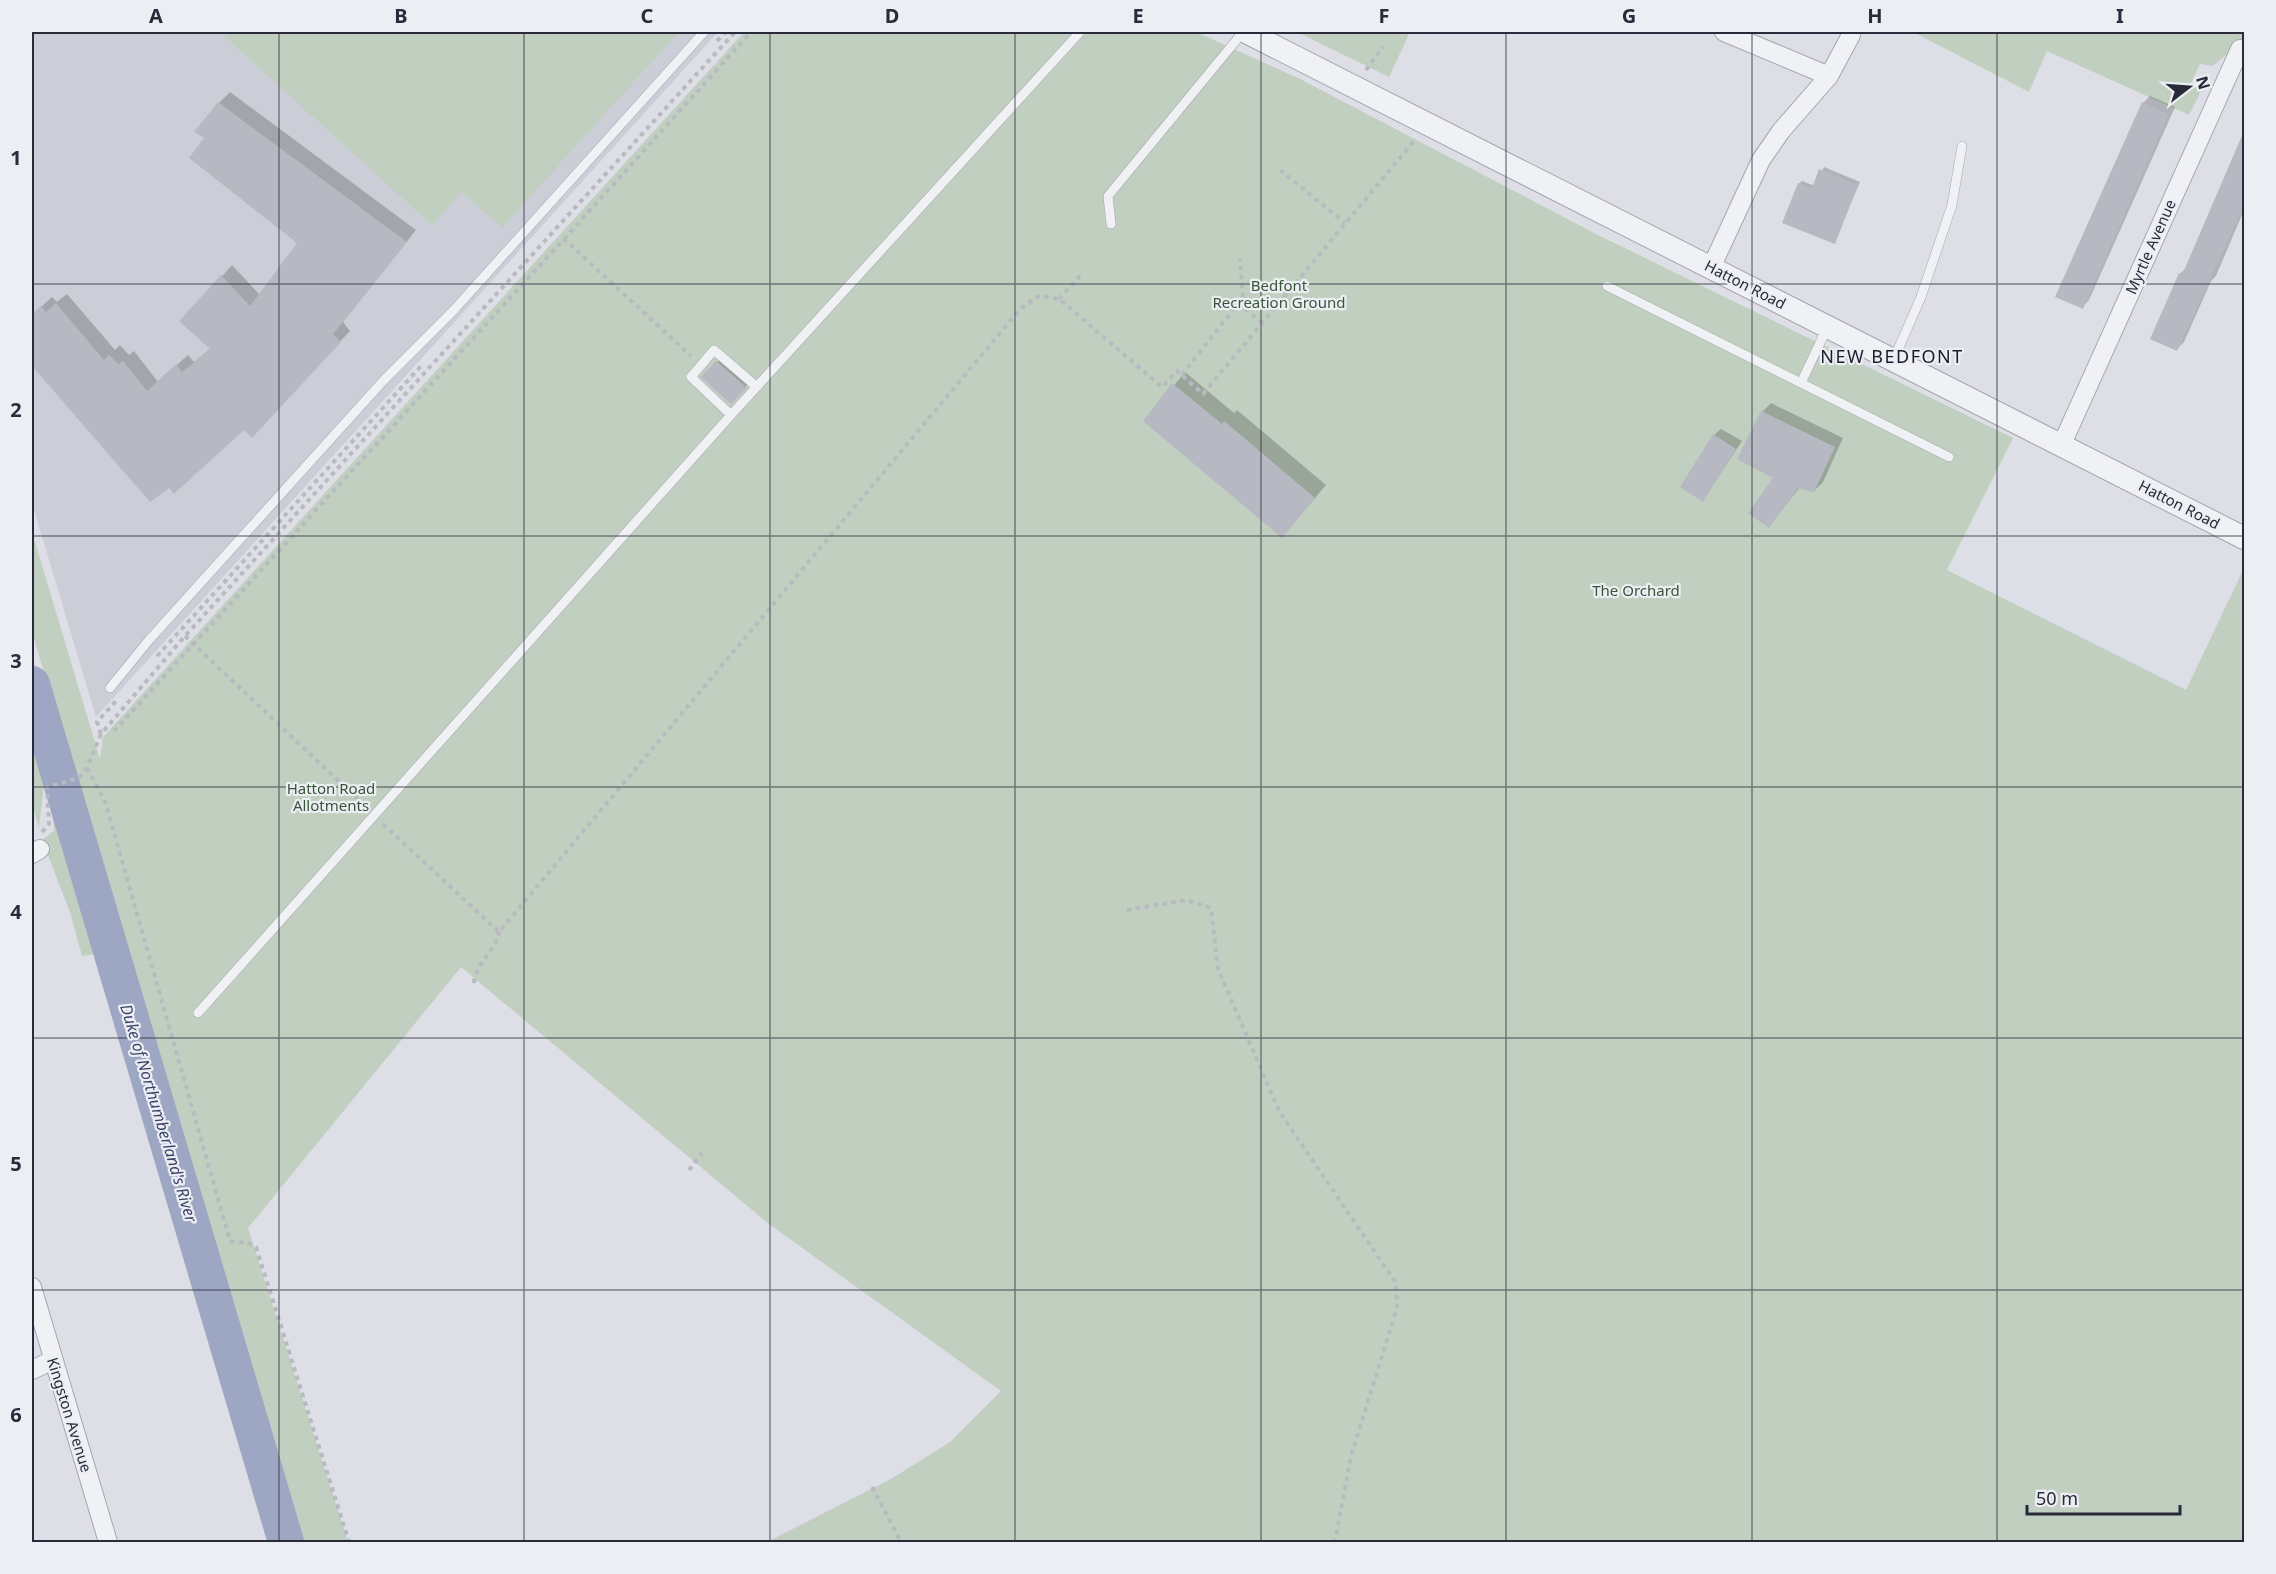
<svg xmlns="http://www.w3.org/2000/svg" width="2276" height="1574" viewBox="0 0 2276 1574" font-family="'Noto Sans',sans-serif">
  <rect width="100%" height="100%" fill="#dedfe6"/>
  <path fill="#ccced7" d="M32,32H718L96,717L32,503Z"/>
  <path fill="#c0cfc0" d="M228,32H679L502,228L462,192L432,225L224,36Z
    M744,32H1196L1300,79L1596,234L2013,438L1947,570L2186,690L2244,568V1542H767L891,1479L950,1442L1001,1391L769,1224L461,967L248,1228L348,1542H303L32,632V532L100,759L103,737Z
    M1297,32H1410L1389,77Z
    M1913,32H2244V45L2234,48L2213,66L2200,64L2191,83L2201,91L2189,115L2047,51L2029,92Z
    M32,729L46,783L44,785L39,827L32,805Z
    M52,790L101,953L82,956L70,912L42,840L54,831L50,791Z"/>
  <path fill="#0003" d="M230,92L416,230L343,322L350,331L262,425L244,427L151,500L32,364V315L52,297L57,302L67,294L115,350L120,345L129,355L134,351L158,382L188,355L194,362L211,348L182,321L232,265L260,295L299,242L206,137L219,103Z
    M2150,96L2175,107L2089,300L2082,307L2143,103Z
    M2244,133V210L2216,276L2211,281L2184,342L2177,349L2180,274L2186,268Z
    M1824,167L1860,182L1834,242L1799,184L1802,181L1815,186Z
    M724,355L752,380L731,402L703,377Z
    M1185,372L1234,413L1237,410L1326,485L1293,524L1145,421Z
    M1771,403L1843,438L1823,482L1814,491L1800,487L1769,526L1776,477L1762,412Z
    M1721,429L1742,441L1703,500L1714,435Z"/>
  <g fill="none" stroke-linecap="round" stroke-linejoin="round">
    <path stroke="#9da6c2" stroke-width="36" d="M32,684L286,1542"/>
  </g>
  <path fill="#b6b8c2" d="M218,102L407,242L333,334L341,342L252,438L244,430L174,494L169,488L150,502L32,366V314L41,306L46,312L56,303L104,360L109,355L118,364L123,361L147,391L176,364L182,372L210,349L179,321L221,275L250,306L297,243L189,158L204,138L194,132Z
    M2142,102L2169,114L2083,309L2055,297Z
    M2244,131V206L2177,351L2150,339L2179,273L2182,275Z
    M1819,169L1858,185L1835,244L1782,223L1798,183L1812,188Z
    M716,361L747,388L731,404L701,377Z
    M1172,383L1222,424L1224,421L1315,498L1282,538L1143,421Z
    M1761,411L1835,447L1814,492L1798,488L1769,528L1748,513L1773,478L1737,459Z
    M1713,434L1736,449L1703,502L1680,487Z"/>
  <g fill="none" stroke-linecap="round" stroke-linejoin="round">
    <defs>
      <path id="service" d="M1111,224L1108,196L1243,32
        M1607,286L1949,457
        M1893,361L1921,297L1952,205L1962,146
        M1801,383L1827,328
        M731,415L691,377L714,350L757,387
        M110,688L149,640L383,381L453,311L704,32
        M198,1013L731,415L1080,32"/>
      <path id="minor" d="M1724,32L1829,76
        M1711,268L1761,160L1781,131L1829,76L1851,35
        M2062,444L2240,49
        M32,854L40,849
        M32,1287L108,1542
        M32,1370L53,1360"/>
      <path id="tertiary" d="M1246,32L2244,538"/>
    </defs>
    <use href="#service" stroke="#a4a5af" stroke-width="10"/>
    <use href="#minor" stroke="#a4a5af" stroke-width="20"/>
    <use href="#tertiary" stroke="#a4a5af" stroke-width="24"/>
    <path stroke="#b8bac0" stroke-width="4" stroke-dasharray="4.5 4.5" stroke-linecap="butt" d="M717,41L726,32
      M1366,70L1383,47
      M1280,170L1345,223
      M564,239L751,32
      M1059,299L1082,274
      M1238,303L1264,324
      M1182,375L1243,297L1240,258
      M185,636L365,806
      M157,656L421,366
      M114,731L564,239L691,356
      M101,734L97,722L116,701
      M87,768L105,801L230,1241L248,1243L256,1247L349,1542
      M383,824L499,932L1021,308L1039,296L1059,299L1162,387L1177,371L1203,394L1414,141
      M42,832L49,824L47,787L79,778L87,768L101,734L185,636L735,32
      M1127,910L1186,900L1211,908L1218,969L1279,1111L1396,1283L1397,1308L1351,1456L1335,1542
      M474,983C475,965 495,951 499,932
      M689,1170L702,1153
      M872,1487L901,1542"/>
    <use href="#service" stroke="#f0f1f4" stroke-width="9"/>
    <use href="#minor" stroke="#f0f1f4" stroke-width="18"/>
    <use href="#tertiary" stroke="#f0f1f4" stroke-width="22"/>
  </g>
  <path fill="none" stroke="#292b3b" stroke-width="1.5" stroke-opacity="0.55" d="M279,32V1542M524,32V1542M770,32V1542M1015,32V1542M1261,32V1542M1506,32V1542M1752,32V1542M1997,32V1542M32,284H2244M32,536H2244M32,787H2244M32,1038H2244M32,1290H2244"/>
  <g text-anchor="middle" stroke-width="4.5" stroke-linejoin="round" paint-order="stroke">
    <g font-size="15" fill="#292b3b" stroke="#edeef4">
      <text transform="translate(2151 247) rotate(-66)" y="5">Myrtle Avenue</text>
      <text transform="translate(1745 285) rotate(27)" y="5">Hatton Road</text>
      <text transform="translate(2179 505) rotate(27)" y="5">Hatton Road</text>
      <text transform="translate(69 1415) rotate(73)" y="5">Kingston Avenue</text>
    </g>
    <g font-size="15" fill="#385539" stroke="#edeef4">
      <text x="1279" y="291">Bedfont<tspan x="1279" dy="17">Recreation Ground</tspan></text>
      <text x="1636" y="596">The Orchard</text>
      <text x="331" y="794">Hatton Road<tspan x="331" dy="17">Allotments</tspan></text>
    </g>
    <g font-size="16" font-style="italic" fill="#384369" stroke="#edeef4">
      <text transform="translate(159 1113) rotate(73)" y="6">Duke of Northumberland's River</text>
    </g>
    <g font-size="18" letter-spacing="1.5" fill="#1b1d2b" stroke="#edeef4">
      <text x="1892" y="363">NEW BEDFONT</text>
    </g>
  </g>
  <rect width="2276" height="1574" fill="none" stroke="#edeef4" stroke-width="66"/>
  <g transform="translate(2189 87) rotate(73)" stroke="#edeef4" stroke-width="4.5" paint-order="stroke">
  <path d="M0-4.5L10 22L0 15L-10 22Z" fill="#292b3b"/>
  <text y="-9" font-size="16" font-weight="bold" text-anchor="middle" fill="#292b3b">N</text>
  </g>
  <path d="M2027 1505v9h153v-9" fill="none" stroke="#292b3b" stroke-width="3"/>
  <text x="2036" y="1505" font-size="18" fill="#292b3b" stroke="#edeef4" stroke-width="4.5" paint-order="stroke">50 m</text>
  <rect x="33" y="33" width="2210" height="1508" fill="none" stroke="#292b3b" stroke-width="2"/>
  <g font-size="20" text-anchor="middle" font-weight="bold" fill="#292b3b">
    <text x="156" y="23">A</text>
    <text x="401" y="23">B</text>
    <text x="647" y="23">C</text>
    <text x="892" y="23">D</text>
    <text x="1138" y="23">E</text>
    <text x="1384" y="23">F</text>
    <text x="1629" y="23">G</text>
    <text x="1875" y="23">H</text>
    <text x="2120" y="23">I</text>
    <text x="16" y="165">1</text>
    <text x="16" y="417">2</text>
    <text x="16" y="668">3</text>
    <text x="16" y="919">4</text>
    <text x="16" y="1171">5</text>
    <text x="16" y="1422">6</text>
  </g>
</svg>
